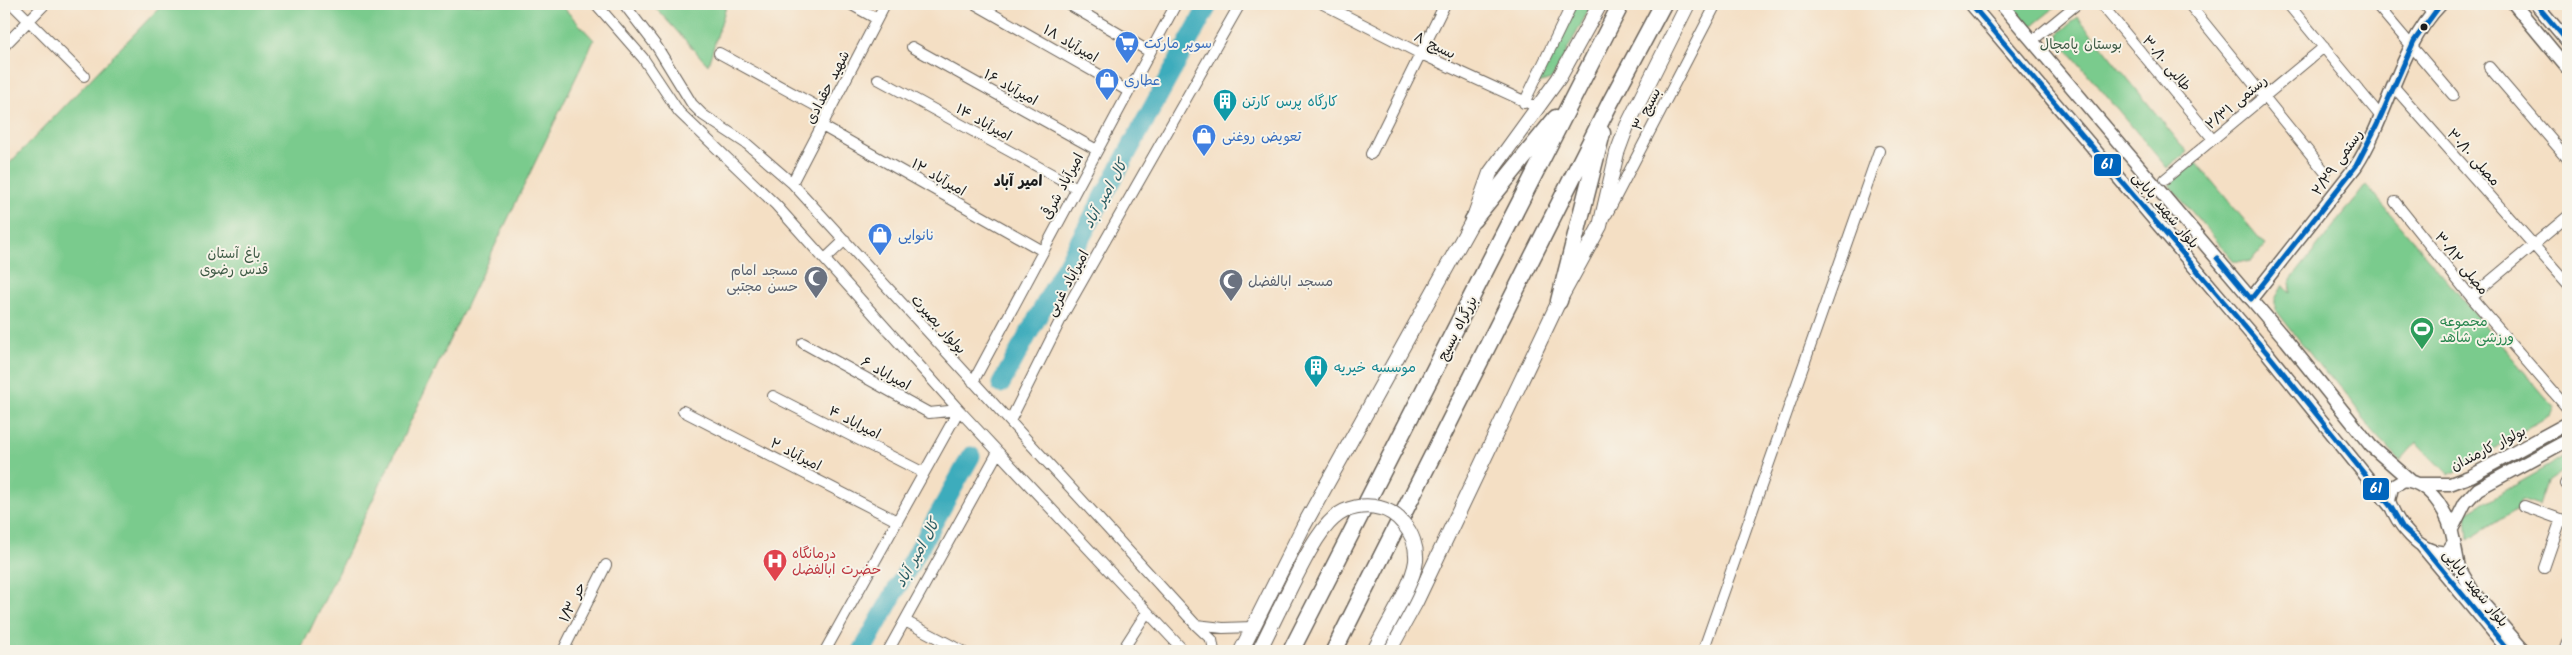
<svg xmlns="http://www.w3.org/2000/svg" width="2572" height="655" viewBox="0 0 2572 655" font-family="Kalam,'Playpen Sans Arabic',sans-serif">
  <rect width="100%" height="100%" fill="#f7f3e8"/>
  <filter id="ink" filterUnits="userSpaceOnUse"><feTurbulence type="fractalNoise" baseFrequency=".02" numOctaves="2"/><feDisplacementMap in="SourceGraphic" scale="10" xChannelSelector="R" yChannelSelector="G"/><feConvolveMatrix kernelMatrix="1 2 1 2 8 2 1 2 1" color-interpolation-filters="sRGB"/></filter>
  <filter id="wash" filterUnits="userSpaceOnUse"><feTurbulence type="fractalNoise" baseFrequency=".0096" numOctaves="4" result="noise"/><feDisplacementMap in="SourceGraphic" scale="20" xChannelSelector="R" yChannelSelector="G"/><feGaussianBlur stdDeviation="1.12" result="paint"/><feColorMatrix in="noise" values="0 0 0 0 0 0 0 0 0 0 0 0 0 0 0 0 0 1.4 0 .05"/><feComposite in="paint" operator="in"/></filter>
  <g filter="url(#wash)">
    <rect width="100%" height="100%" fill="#f4dfc4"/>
    <path fill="#7acb8d" stroke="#4b7454" d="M163,4H560L594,40L300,651H4V169Z
      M652,4H727L708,65Z
      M1577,4H1592L1555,73L1551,79L1536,84Z
      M2010,4H2057L2058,5L2033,25H2027Z
      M2078,17L2187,152L2167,168L2060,41L2059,33Z
      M2196,162L2265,245L2251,262L2234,261L2169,185Z
      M2366,185L2554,407L2550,415L2449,475L2417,442L2400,461L2372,431L2357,408L2337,382L2325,373L2275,309V299L2283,285L2290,293L2291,280Z
      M2568,455V467L2547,482L2539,506L2521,500L2517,509L2468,540L2466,513Z"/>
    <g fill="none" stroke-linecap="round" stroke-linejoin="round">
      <path stroke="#3eacbc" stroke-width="19" d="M1001,384L1209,4
        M862,651L971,456"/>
    </g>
  </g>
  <g filter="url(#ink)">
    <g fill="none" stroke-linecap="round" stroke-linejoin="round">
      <defs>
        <path id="minor" d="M12,4L84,76
          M596,4L643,58L679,112L776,205L959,410L1184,651
          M624,4L657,47L692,104L703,115L747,144L792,183L1196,625L1223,628L1253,627
          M850,4L877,19
          M975,4L1128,91
          M1068,4L1150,52
          M1323,4L1419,53L1537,107
          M2101,4L2213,139
          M2189,4L2325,172
          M2288,4L2382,118
          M2376,4L2453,95
          M2424,4L2432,13
          M2033,40L2077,4
          M4,46L45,4
          M912,47L1097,150
          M719,53L829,113
          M2489,67L2568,159
          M878,79L1077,188
          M2394,87L2568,284
          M1524,103L1572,4
          M822,126L1043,251
          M1371,154L1445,4
          M2165,179L2324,47
          M792,183L885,4
          M2395,202L2471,297L2568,409
          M1607,214L1716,4
          M825,259L845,240
          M2471,297L2568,216
          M803,343L929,413L959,410
          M973,382L1176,4
          M773,396L924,473
          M683,411L897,521
          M1010,421L1064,313L1240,4
          M2565,484L2568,479
          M2524,506L2568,522
          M2544,568L2561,519
          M905,621L962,651
          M1196,625L1212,640L1214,651
          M563,651L606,565
          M825,651L959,410
          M888,651L998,452
          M1122,651L1147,612
          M1703,651L1879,151
          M2565,651L2568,642"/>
        <path id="tertiary" d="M1971,4L2268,354L2391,507
          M2001,4L2286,340L2371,446L2411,481
          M2514,4L2568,69
          M2536,4L2568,42
          M2251,299L2356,166C2389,115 2398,48 2441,4
          M2404,480C2433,483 2450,517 2454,542L2447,552C2420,556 2396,522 2389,501L2392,487Z
          M2418,484H2450L2471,476L2568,423
          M2452,529L2465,503L2478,489L2568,440
          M2454,542L2459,568L2474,593L2524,651
          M2422,546L2509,651"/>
        <path id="secondary" d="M1241,651L1303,527L1473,220L1490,173L1559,78L1600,4
          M1259,651L1279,610
          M1389,651L1416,602L1559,301L1600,226L1617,153L1627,126L1688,4"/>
        <path id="trunk" d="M1473,220L1556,118
          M1559,301L1602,133
          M1291,651L1621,4
          M1334,651L1610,103L1663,4"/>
      </defs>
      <use href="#minor" stroke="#686057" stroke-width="12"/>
      <use href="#tertiary" stroke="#686057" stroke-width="15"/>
      <use href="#secondary" stroke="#686057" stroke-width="16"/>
      <use href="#trunk" stroke="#686057" stroke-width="19"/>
      <use href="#minor" stroke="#fff" stroke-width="10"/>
      <use href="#tertiary" stroke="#fff" stroke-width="12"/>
      <use href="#secondary" stroke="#fff" stroke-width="14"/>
      <use href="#trunk" stroke="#fff" stroke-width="16"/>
      <defs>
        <path id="secondary-bridge" d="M1279,610C1293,584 1313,536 1334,518C1346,507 1365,504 1380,508C1389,510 1397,516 1403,523C1412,533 1417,547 1416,561C1413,585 1385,628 1374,651"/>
      </defs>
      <use href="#secondary-bridge" stroke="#686057" stroke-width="16" stroke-linecap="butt"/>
      <use href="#secondary-bridge" stroke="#fff" stroke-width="14"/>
      <defs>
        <path id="bus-1" d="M1971,4L2268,354L2391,507L2403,528L2421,544L2509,651
          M2536,4L2568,42
          M2217,258L2251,299L2356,166L2377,125L2414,41L2441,4"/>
      </defs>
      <use href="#bus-1" stroke="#f7f3e8" stroke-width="9"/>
      <use href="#bus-1" stroke="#0065bd" stroke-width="5"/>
    </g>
  </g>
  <defs>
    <symbol id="supermarket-pin" viewBox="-11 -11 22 30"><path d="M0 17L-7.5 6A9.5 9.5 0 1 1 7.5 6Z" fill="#3f7fe0" stroke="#f7f3e8"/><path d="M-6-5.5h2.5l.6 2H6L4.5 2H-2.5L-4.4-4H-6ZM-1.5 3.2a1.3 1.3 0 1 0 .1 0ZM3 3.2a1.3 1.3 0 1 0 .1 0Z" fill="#fff"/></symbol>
    <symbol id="shop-pin" viewBox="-11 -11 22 30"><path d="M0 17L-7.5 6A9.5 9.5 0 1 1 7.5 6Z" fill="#3f7fe0" stroke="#f7f3e8"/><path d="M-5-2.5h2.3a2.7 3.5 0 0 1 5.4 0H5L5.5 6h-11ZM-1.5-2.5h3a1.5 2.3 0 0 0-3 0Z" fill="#fff"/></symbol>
    <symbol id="building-pin" viewBox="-11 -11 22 30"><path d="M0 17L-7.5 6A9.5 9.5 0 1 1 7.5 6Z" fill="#0f9aa8" stroke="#f7f3e8"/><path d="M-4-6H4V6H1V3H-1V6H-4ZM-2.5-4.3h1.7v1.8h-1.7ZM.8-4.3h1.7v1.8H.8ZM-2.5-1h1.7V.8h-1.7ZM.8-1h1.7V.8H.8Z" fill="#fff"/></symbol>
    <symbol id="mosque-pin" viewBox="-11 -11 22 30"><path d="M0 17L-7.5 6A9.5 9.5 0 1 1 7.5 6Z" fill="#6b7280" stroke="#f7f3e8"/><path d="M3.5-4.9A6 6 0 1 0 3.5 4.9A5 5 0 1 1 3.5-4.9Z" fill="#fff"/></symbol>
    <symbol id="stadium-pin" viewBox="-11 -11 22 30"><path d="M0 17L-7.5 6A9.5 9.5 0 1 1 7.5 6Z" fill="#2e9e5b" stroke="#f7f3e8"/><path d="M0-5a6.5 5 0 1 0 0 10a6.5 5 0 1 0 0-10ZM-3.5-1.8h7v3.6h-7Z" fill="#fff"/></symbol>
    <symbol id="hospital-pin" viewBox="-11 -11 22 30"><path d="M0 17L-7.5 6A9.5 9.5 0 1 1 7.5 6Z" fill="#e0444e" stroke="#f7f3e8"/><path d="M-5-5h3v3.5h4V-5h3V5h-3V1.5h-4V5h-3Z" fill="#fff"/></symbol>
  </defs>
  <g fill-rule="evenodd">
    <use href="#supermarket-pin" x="1113" y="29" width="28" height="38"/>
    <use href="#shop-pin" x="1093" y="66" width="28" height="38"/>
    <use href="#building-pin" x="1211" y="87" width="28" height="38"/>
    <use href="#shop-pin" x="1190" y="122" width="28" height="38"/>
    <use href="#shop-pin" x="866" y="221" width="28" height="38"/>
    <use href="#mosque-pin" x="802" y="264" width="28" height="38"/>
    <use href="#mosque-pin" x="1217" y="267" width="28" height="38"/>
    <use href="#stadium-pin" x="2408" y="315" width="28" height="38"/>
    <use href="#building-pin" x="1302" y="353" width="28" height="38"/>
    <use href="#hospital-pin" x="761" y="547" width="28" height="38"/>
  </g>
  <circle fill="#1c1c1c" stroke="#f7f3e8" stroke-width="2" cx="2424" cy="27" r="4.5"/>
  <g text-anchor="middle" stroke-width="4" stroke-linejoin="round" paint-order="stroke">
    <g font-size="14" fill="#1c1c1c" stroke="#f7f3e8">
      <text transform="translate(1071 43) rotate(30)" y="5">امیرآباد ۱۸</text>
      <text transform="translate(1435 45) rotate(26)" y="5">بسیج ۸</text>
      <text transform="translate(2167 63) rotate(50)" y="5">طالبی ۳۰/۱۰</text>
      <text transform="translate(827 87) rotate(-63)" y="5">شهید حقدادی</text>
      <text transform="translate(1011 87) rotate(29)" y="5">امیرآباد ۱۶</text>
      <text transform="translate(2236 102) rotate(-40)" y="5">رستمی ۲/۳۱</text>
      <text transform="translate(1646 109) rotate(-63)" y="5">بسیج ۳</text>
      <text transform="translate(984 122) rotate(29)" y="5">امیرآباد ۱۴</text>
      <text transform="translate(2474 157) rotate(48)" y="5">مصلی ۳۰/۱۰</text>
      <text transform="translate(2337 162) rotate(-55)" y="5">رستمی ۲/۲۹</text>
      <text transform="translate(939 177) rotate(30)" y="5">امیرآباد ۱۲</text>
      <text transform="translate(1062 186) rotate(-62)" y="5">امیرآباد شرقی</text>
      <text transform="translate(2166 210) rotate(50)" y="5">بلوار شهید بابایی</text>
      <text transform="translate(2462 263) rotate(51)" y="5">مصلی ۳۰/۱۲</text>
      <text transform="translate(1067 283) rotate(-61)" y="5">امیرآباد غربی</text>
      <text transform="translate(939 324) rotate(48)" y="5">بولوار بصیرت</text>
      <text transform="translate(1457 328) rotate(-63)" y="5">بزرگراه بسیج</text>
      <text transform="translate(886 373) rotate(29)" y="5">امیراباد ۶</text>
      <text transform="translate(855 422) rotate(27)" y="5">امیراباد ۴</text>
      <text transform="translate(2488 448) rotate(-27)" y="5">بولوار کارمندان</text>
      <text transform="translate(796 454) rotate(27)" y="5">امیرآباد ۲</text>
      <text transform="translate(2476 588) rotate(51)" y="5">بلوار شهید بابایی</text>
      <text transform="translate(572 602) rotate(-64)" y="5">حر ۱/۳</text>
    </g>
    <g font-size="14" fill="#366cbe" stroke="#f7f3e8" text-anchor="start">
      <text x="1144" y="48">سوپر مارکت</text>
      <text x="1124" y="85">عطاری</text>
      <text x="1222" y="141">تعویض روغنی</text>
      <text x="898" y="240">نانوایی</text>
    </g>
    <g font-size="14" fill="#3d5944" stroke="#f7f3e8">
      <text x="2081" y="49">بوستان پامچال</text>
      <text x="234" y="258">باغ آستان<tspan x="234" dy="16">قدس رضوی</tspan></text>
    </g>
    <g font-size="14" fill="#0d838f" stroke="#f7f3e8" text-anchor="start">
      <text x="1242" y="106">کارگاه پرس کارتن</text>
      <text x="1334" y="372">موسسه خیریه</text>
    </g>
    <g font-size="14" fill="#5b616d" stroke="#f7f3e8" text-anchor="end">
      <text x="798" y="275">مسجد امام<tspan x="798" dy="16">حسن مجتبی</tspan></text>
      <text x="1248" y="286" text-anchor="start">مسجد ابالفضل</text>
    </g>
    <g font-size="14" fill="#27864d" stroke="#f7f3e8" text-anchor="start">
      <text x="2440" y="326">مجموعه<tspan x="2440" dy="16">ورزشی شاهد</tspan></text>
    </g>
    <g font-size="14" fill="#be3a42" stroke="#f7f3e8" text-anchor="start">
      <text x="792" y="558">درمانگاه<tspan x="792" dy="16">حضرت ابالفضل</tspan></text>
    </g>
    <g font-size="15" font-weight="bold" fill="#1c1c1c" stroke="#f7f3e8">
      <text x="1018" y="186">امیر آباد</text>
    </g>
    <g font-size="15" font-style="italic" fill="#2b5d64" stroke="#f7f3e8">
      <text transform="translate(1105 194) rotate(-61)" y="5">کال امیر آباد</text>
      <text transform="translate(917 553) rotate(-61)" y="5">کال امیر آباد</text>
    </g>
  </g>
  <g stroke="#f7f3e8" stroke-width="2">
    <rect x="2093" y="153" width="29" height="24" rx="5" fill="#0065bd"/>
    <rect x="2362" y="477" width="28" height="24" rx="5" fill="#0065bd"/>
  </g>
  <g font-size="14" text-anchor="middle" font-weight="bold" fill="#fff">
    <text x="2107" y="169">61</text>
    <text x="2376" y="493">61</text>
  </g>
  <rect width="2572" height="655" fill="none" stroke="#f7f3e8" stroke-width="20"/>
</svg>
